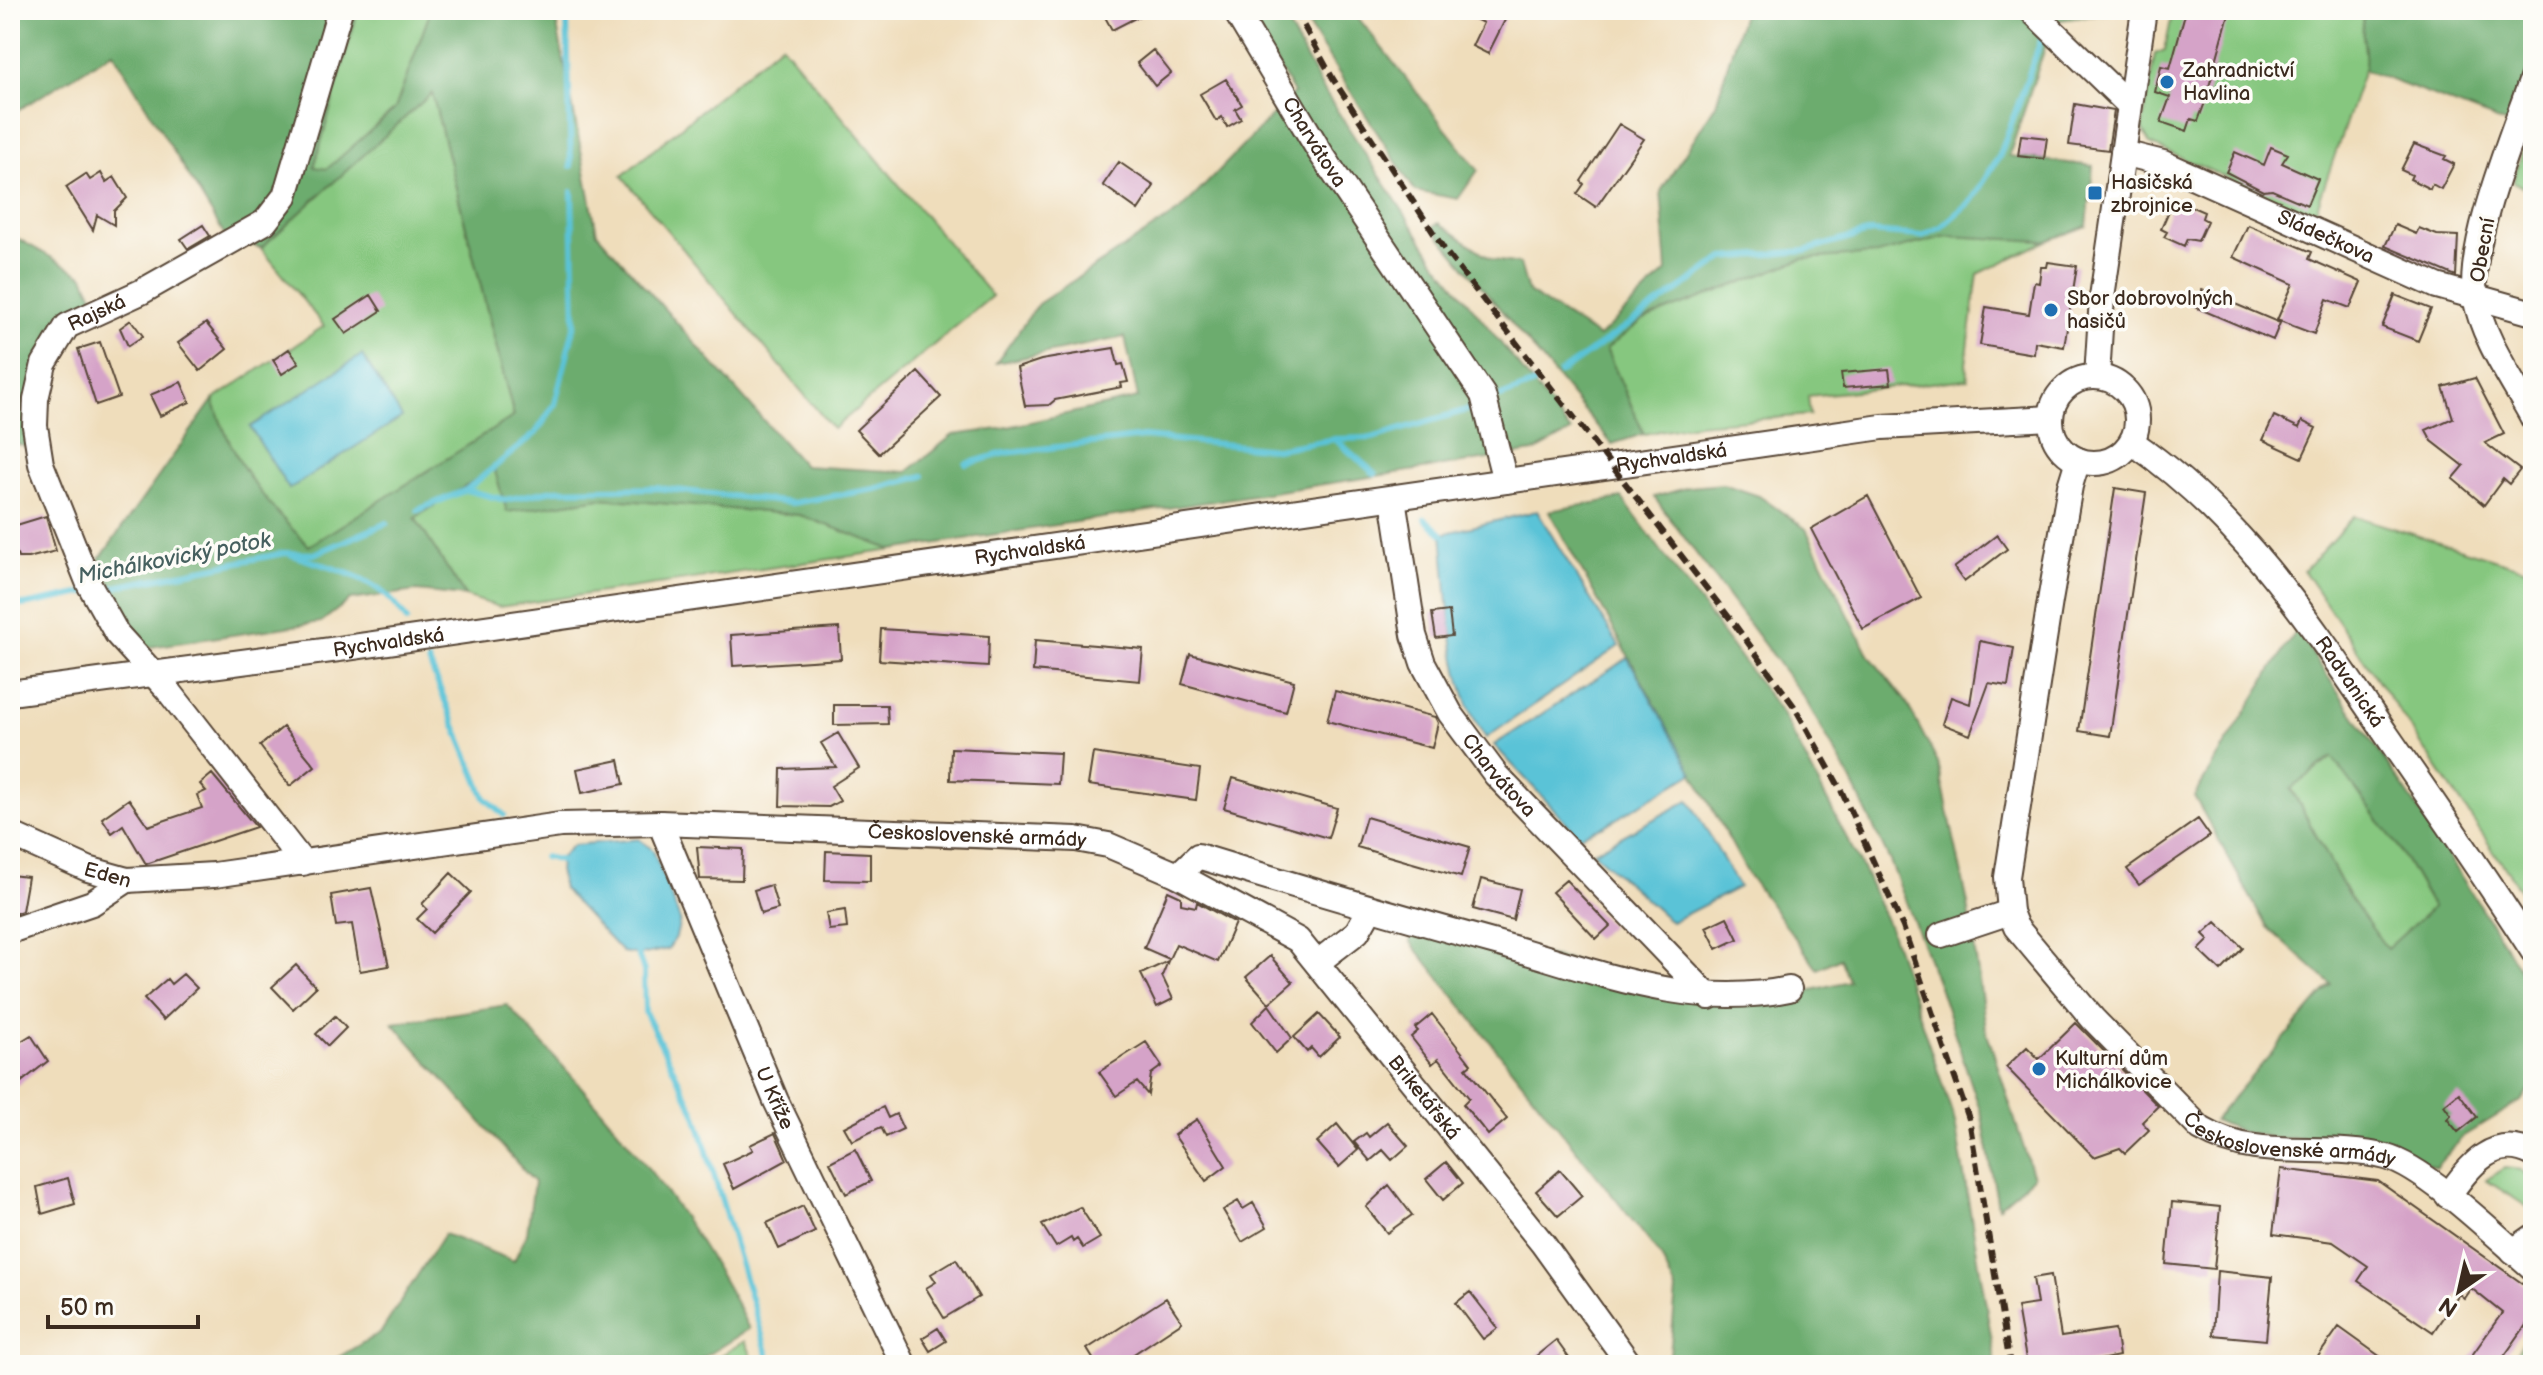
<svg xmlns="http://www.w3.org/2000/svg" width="2543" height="1375" viewBox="0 0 2543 1375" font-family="'Balsamiq Sans',sans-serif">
  <rect width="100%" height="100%" fill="#fdfcf7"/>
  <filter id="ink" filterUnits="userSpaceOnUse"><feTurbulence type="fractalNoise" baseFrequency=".0125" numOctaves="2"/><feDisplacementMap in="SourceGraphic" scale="16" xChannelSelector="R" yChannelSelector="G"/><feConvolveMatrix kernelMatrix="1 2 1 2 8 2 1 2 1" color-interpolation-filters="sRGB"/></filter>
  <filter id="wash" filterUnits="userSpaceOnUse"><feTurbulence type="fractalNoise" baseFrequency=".006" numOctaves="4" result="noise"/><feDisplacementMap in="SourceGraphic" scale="32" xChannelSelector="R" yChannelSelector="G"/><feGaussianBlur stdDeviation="1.8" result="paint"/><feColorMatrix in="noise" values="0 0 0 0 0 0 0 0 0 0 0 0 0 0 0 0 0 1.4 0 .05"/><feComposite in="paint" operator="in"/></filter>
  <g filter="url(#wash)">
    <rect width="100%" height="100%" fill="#efddbb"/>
    <path fill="#86c77f" stroke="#60784e" stroke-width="2" d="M358,10H431L395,109L328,169L314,168Z
      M2173,10H2366L2362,17L2367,61L2314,216L2150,144L2142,129L2155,54L2165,50Z
      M781,44L992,296L833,429L622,176Z
      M432,93L514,417L309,546C263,501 233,463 213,400L324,326L261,248Z
      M2533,116V192L2513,182Z
      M1947,236L2046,241L1978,274L1966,363L1968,379L1808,396L1810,415L1696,424L1644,434L1606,349L1643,320L1802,259L1877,254Z
      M494,467L508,512L600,498L800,515L893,550L499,607L465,596L415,518Z
      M2354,516L2533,571V909L2304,571Z
      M2333,757L2397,845L2433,908L2280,1076L2387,950L2348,895L2291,788Z
      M2505,1168L2521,1170L2532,1181V1210L2486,1180Z
      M2533,1330V1365H2507Z
      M745,1341L756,1365H705Z"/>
    <path fill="#6cac6e" stroke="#546b46" stroke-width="2" fill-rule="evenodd" d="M10,10H358L314,167L327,169L395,109L431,10H554L597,233L804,466L907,472L953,435L999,429L1138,398L1125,337L996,363L1038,304L1182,209L1294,93L1245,10H1280L1321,86L1435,260L1571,432L1534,452L893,550L800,515L600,498L507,512L494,468L415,518L465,596L416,591L350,600L321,622L144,648L99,560L213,400C233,463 263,501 309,546L514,416L432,93L261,248L226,237L113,52L10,115Z
      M1303,10H1352L1478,170L1458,199L1415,191L1311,30Z
      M1744,10H2130L2054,21L2009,156L2093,166L2087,226L2046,241L1947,236L1877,254L1802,259L1643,320L1606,349L1644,434L1612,444L1432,227L1439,223L1493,260L1520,264L1528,292L1599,337L1667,271L1661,191L1716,104Z
      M2366,10H2533V58L2510,125L2364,70C2370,51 2356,27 2366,10Z
      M10,234L84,276L98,307L58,324L27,447L10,442Z
      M1723,484L1759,496L1806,529L1868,654L1905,700L1938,763L1968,904L1986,1029L2033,1177L1998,1207L1982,1116L1940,989L1890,861L1852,782L1805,699L1654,497L1689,487Z
      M1622,498L1782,714L1865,873L1891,932L1955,1122L1996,1365H1669L1676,1290L1660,1255L1410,941L1414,929L1771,1000L1849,981L1840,958L1818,969L1748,874L1549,511Z
      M2296,630L2426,821L2533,990V1083L2521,1101L2462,1137L2435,1168L2392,1146L2336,1139L2273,1138L2240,1131L2214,1120L2331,984L2267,927L2194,796ZM2332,757L2397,845L2433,907L2387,949L2348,895L2291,789Z
      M507,1005C600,1105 689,1205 749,1329L691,1365H325L381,1332L444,1234L514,1261L527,1233L534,1182L393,1023Z"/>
    <path fill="#5ac3d7" stroke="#4a767a" stroke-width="2" d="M362,355L402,417L289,489L250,427Z
      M1537,511L1619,646L1486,738C1449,689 1448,593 1442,534Z
      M1628,658L1693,773L1604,826L1579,836L1494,745Z
      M1689,800L1739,887L1671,922L1593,852Z
      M639,839L653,850L680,920L676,937L668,949L640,955L622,952L563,889L559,870L561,857L573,845Z"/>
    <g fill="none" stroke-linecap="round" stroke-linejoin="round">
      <path stroke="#5ac3d7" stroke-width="6" d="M563,10L567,18L571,166
        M1560,373L1724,258L1805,251L1871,232L1922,236L1941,227L1972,200L2000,155L2044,32
        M1501,397L1534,384
        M1336,440L1375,474
        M966,464L1005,453L1144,437L1276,449L1335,439L1372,438L1470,409
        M466,490L505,500L553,490L657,488L792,503L875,489L923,476
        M418,510L466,490L536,433L555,404L575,323L572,192
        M1425,519L1442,534
        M292,555C338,571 381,576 407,621
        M100,590L284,553L314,554L387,523
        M10,603L24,605L89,592
        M429,662L485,798L504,815
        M544,857L568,862
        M636,949L644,971L645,1012L696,1115L771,1365"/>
    </g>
    <g id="blocks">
      <path fill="#d5a3c8" d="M1118,10H1151L1112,30L1105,17Z
        M1458,10H1510L1488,54L1472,46L1483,23Z
        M2186,10H2230L2204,105L2198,121L2191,119L2187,131L2161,122L2170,97L2155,92L2161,66L2170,68Z
        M1153,50L1171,73L1155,86L1137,63Z
        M1226,79L1242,105L1235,109L1241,119L1227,127L1222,117L1216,121L1200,94Z
        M2075,104L2114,111L2108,150L2069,145Z
        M1619,124L1644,139L1596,207L1577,194L1584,184L1581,181Z
        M2021,135L2047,138L2044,159L2018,156Z
        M2414,144L2446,156L2444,159L2454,164L2441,189L2432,184L2430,189L2410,179L2412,175L2401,170Z
        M2271,147L2288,154L2282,163L2318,179L2307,205L2272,190L2263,191L2226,172L2235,152L2264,165Z
        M1119,162L1154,186L1138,210L1103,185Z
        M101,173L106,182L114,177L127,198L114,211V225L97,215L93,230L66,187L86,174L90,180Z
        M2174,199L2204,212L2202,218L2207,221L2198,241L2187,239L2184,246L2164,237L2167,232L2161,229Z
        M203,225L210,236L188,249L181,239Z
        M2248,225L2312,252L2309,259L2361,282L2350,308L2327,299L2314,334L2277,320L2293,284L2233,257Z
        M2395,225L2416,234L2419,228L2437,235L2458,236L2456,276L2385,246Z
        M2048,262L2077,266L2064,347L2035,342L2034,354L1980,345L1986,307L2029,314L2034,282L2039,283L2041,267H2047Z
        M2202,290L2280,323L2273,340L2195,307Z
        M371,295L381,311L346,334L335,319Z
        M2395,295L2431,309L2418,341L2382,327Z
        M131,320L143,336L128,346L120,328Z
        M206,323L227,349L200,371L178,343Z
        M100,342L119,397L96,405L78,349Z
        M1114,348L1118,365L1123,364L1128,382L1121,383L1122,387L1055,400L1049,405L1025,406L1017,368L1041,360Z
        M289,349L299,363L282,374L273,360Z
        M1889,369L1891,384L1843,388L1841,373Z
        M918,372L941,397L879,454L856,430Z
        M2475,378L2504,434L2485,443L2520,470L2509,484L2503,479L2484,505L2453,479L2464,466L2432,441L2426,430L2453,418L2443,387Z
        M181,382L190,402L160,416L150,395Z
        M2274,416L2299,428L2302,421L2316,428L2302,458L2263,440Z
        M2115,488L2146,493L2110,736L2079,731Z
        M1868,496L1921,598L1863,629L1811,529Z
        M46,516L56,551L28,558H18L16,551L10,553V527Z
        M1997,535L2007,549L1964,582L1954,568Z
        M1449,611L1452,636L1436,638L1432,613Z
        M839,628L841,659L733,666L731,635Z
        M881,629L989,636L988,667L879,660Z
        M1035,640L1143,649L1140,681L1033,671Z
        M1980,641L2014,648L2008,686L1989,683L1970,735L1942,724L1951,697L1970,704Z
        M1190,654L1294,681L1286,712L1182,684Z
        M1335,691L1435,717L1438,723L1432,748L1327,721Z
        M834,705H887L888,724L834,725Z
        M283,727L315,766L290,786L260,746Z
        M838,733L859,768L831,786L840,801L829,807L780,806L781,769L836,767L821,743Z
        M951,748L1060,753L1058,784L950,780Z
        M1093,753L1200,769L1196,800L1088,785Z
        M619,760L624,784L582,793L577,769Z
        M212,774L256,827L146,864L123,825L112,833L102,818L129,799L148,826L202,808L197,795L206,791L200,784Z
        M1233,778L1337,808L1328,838L1224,808Z
        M1366,817L1470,847L1461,877L1357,847Z
        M2198,819L2210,836L2139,885L2127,869Z
        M697,847L743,849L742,880L700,879Z
        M826,851L870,853V881L825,880Z
        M451,873L471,892L432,933L417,919L427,909L422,904Z
        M10,875L28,877L22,911L10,915Z
        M1481,879L1520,889L1513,920L1473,909Z
        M1566,880L1610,926L1596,939L1552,892Z
        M771,885L778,909L761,914L754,890Z
        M371,888L389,966L360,971L352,924L336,926L331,895Z
        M1168,891L1181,897V904L1196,907L1197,902L1235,923L1218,962L1176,944L1169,959L1144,948Z
        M845,910L847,928L829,930L826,913Z
        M1727,917L1738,939L1717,949L1706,927Z
        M2216,922L2243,948L2221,971L2199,950L2209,940L2203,934Z
        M1270,956L1293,982L1269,1003L1246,977Z
        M1168,961L1162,976L1173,999L1157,1007L1141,974Z
        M296,965L316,987L293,1009L272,987Z
        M183,974L197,988L163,1020L144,999L167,979L171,984Z
        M1269,1005L1292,1038L1276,1053L1252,1022Z
        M1319,1014L1340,1037L1319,1057L1311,1048L1307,1052L1294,1037Z
        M1432,1014L1471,1064L1466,1068L1507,1119L1488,1135L1463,1104L1469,1098L1438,1059L1432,1064L1411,1037L1418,1031L1415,1028Z
        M335,1016L346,1028L328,1046L316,1034Z
        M2076,1023L2158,1106L2142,1122L2149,1130L2125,1153L2120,1148L2094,1157L2006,1067L2027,1047L2039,1059Z
        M31,1035L48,1061L10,1091V1048Z
        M1146,1042L1162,1066L1151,1074L1148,1095L1137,1082L1116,1096L1099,1072Z
        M2459,1093L2477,1117L2458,1132L2447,1119L2451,1115L2444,1105Z
        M883,1107L888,1118L896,1114L903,1129L886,1137L881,1127L852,1141L844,1127Z
        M1197,1119L1226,1166L1206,1181L1174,1135Z
        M1387,1122L1408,1146L1392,1160L1383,1150L1370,1161L1354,1142L1366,1133L1369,1137Z
        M1337,1124L1358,1150L1339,1167L1317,1142Z
        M775,1133L787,1160L734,1189L723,1164L753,1150L750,1145Z
        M855,1149L871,1181L846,1194L830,1162Z
        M1446,1162L1463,1183L1443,1200L1426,1179Z
        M2281,1169L2378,1181L2533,1291L2524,1304L2533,1315L2498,1365H2465L2502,1313L2471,1288L2464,1298L2459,1294L2433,1332L2358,1281L2368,1266L2333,1242L2273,1234Z
        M1560,1170L1582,1196L1558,1216L1536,1191Z
        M68,1178L75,1204L42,1214L37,1187Z
        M1389,1185L1412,1215L1387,1233L1366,1207Z
        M1238,1201L1243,1209L1253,1203L1267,1227L1242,1242L1223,1210Z
        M2172,1202L2220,1207L2214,1269L2166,1264Z
        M803,1206L815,1232L779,1249L767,1223Z
        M1080,1207L1100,1238L1083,1248L1077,1239L1073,1242L1071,1238L1056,1247L1042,1225Z
        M956,1259L979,1297L944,1318L926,1288L936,1282L931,1274Z
        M2217,1271L2272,1277L2266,1340L2213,1335Z
        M2051,1275L2061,1337L2115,1329L2119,1356L2076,1365H2027L2017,1307L2037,1304L2033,1278Z
        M1470,1292L1498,1328L1483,1339L1456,1303Z
        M1166,1298L1182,1322L1117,1365H1097L1087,1349Z
        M2339,1327L2392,1365H2312Z
        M938,1328L946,1341L930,1351L922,1338Z
        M1556,1340L1574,1365H1525Z"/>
    </g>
  </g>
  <g filter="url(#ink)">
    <use href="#blocks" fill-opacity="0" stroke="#564536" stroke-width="2"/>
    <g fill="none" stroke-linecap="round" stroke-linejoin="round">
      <defs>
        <g id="minor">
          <path id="s1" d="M1235,10L1320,152L1483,395L1505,481"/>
          <path d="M2031,10L2129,105"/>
          <path d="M2533,76C2515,129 2467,243 2475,296C2482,338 2513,381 2533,418"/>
          <path id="s2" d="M2123,153L2163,163L2437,286L2533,313"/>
          <circle cx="2094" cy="420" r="43"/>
          <path d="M2097,377L2102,297L2144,10"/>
          <path id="s3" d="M2132,442C2243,518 2312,625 2386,734C2436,806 2486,878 2533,951"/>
          <path id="s4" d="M2078,460L2070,486L2050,601L2007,877L2010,912L2016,927L2093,1019L2201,1129C2259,1163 2323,1141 2386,1157C2427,1168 2499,1239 2533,1268"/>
          <path id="s5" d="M1393,498L1414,635L1423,663L1450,713L1496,775L1709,997"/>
          <path id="s6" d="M10,693L346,648L1882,427L2051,418"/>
          <path id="s7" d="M660,823L776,1101L904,1365"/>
          <path id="s8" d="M10,834L88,869L127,880L214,875L560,825L660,823L1076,839L1108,845L1178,875L1298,940L1543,1244L1630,1365"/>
          <path id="s9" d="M303,863L168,690L117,634L89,584L41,464L35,426L36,399L44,364L67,326L141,292L265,222L285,196L340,10"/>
          <path d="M1178,875L1198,856C1299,887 1401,917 1503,945C1598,972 1689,1010 1789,989"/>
          <path d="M10,931L92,903L127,880"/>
          <path d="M1941,935L2010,912"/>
          <path d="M1318,962L1357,932L1370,909"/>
          <path d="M2448,1196C2469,1167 2493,1133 2533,1154"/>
          <path d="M2513,1251L2533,1237"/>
        </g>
      </defs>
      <use href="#minor" stroke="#564536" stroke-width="28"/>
      <use href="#minor" stroke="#fff" stroke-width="24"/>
      <path stroke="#3b2a1e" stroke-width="6" stroke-dasharray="12 6" stroke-linecap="butt" d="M1295,10L1333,79L1446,252L1735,625L1794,706L1840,788L1903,927L1969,1119L2010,1365"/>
    </g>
  </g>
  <g fill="#1f6fb2" stroke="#fdfcf7" stroke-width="3">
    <circle cx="2167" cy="82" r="8"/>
    <rect x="2087" y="185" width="16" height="16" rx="4"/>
    <circle cx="2051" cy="310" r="8"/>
    <circle cx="2039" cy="1069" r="8"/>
  </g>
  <g text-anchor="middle" stroke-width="7" stroke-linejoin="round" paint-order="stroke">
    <g font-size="20" fill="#3b2a1e" stroke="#fdfcf7" text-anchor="start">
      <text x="2183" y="77">Zahradnictví<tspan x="2183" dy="23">Havlina</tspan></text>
      <text x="2111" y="189">Hasičská<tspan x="2111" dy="23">zbrojnice</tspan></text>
      <text x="2067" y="305">Sbor dobrovolných<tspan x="2067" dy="23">hasičů</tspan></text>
      <text x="2055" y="1065">Kulturní dům<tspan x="2055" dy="23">Michálkovice</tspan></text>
    </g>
    <g font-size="20" fill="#3b2a1e" stroke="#fdfcf7">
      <text dy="7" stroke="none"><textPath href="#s1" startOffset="154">Charvátova</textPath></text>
      <text dy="7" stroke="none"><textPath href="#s2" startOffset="220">Sládečkova</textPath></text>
      <text transform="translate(2482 250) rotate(-80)" y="7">Obecní</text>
      <text dy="7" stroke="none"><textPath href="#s9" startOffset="660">Rajská</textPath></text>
      <text dy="7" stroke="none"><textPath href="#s6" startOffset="1678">Rychvaldská</textPath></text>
      <text dy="7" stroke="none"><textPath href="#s6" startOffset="1030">Rychvaldská</textPath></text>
      <text dy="7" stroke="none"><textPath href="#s6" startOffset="382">Rychvaldská</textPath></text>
      <text dy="7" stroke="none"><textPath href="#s3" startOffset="326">Radvanická</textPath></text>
      <text dy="7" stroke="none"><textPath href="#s5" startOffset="304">Charvátova</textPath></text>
      <text dy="7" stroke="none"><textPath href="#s8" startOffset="980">Československé armády</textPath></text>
      <text dy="7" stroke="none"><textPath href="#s8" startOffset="106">Eden</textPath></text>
      <text dy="7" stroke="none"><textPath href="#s8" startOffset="1526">Briketářská</textPath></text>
      <text dy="7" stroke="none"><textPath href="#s7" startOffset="298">U Kříže</textPath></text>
      <text dy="7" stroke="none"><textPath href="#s4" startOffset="838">Československé armády</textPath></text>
    </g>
    <g font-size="22" font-style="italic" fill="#46605f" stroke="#fdfcf7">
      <text transform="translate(174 557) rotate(-11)" y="8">Michálkovický potok</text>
    </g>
  </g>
  <rect width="2543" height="1375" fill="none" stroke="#fdfcf7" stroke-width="40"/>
  <g transform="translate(2459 1291) rotate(214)" stroke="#fdfcf7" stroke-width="6" paint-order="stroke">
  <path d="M0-6L14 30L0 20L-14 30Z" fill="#3b2a1e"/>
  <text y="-12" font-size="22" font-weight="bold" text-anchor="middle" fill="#3b2a1e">N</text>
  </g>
  <path d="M48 1315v12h150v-12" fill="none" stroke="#3b2a1e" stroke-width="4"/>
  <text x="60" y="1315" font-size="24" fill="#3b2a1e" stroke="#fdfcf7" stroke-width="6" paint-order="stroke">50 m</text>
</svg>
